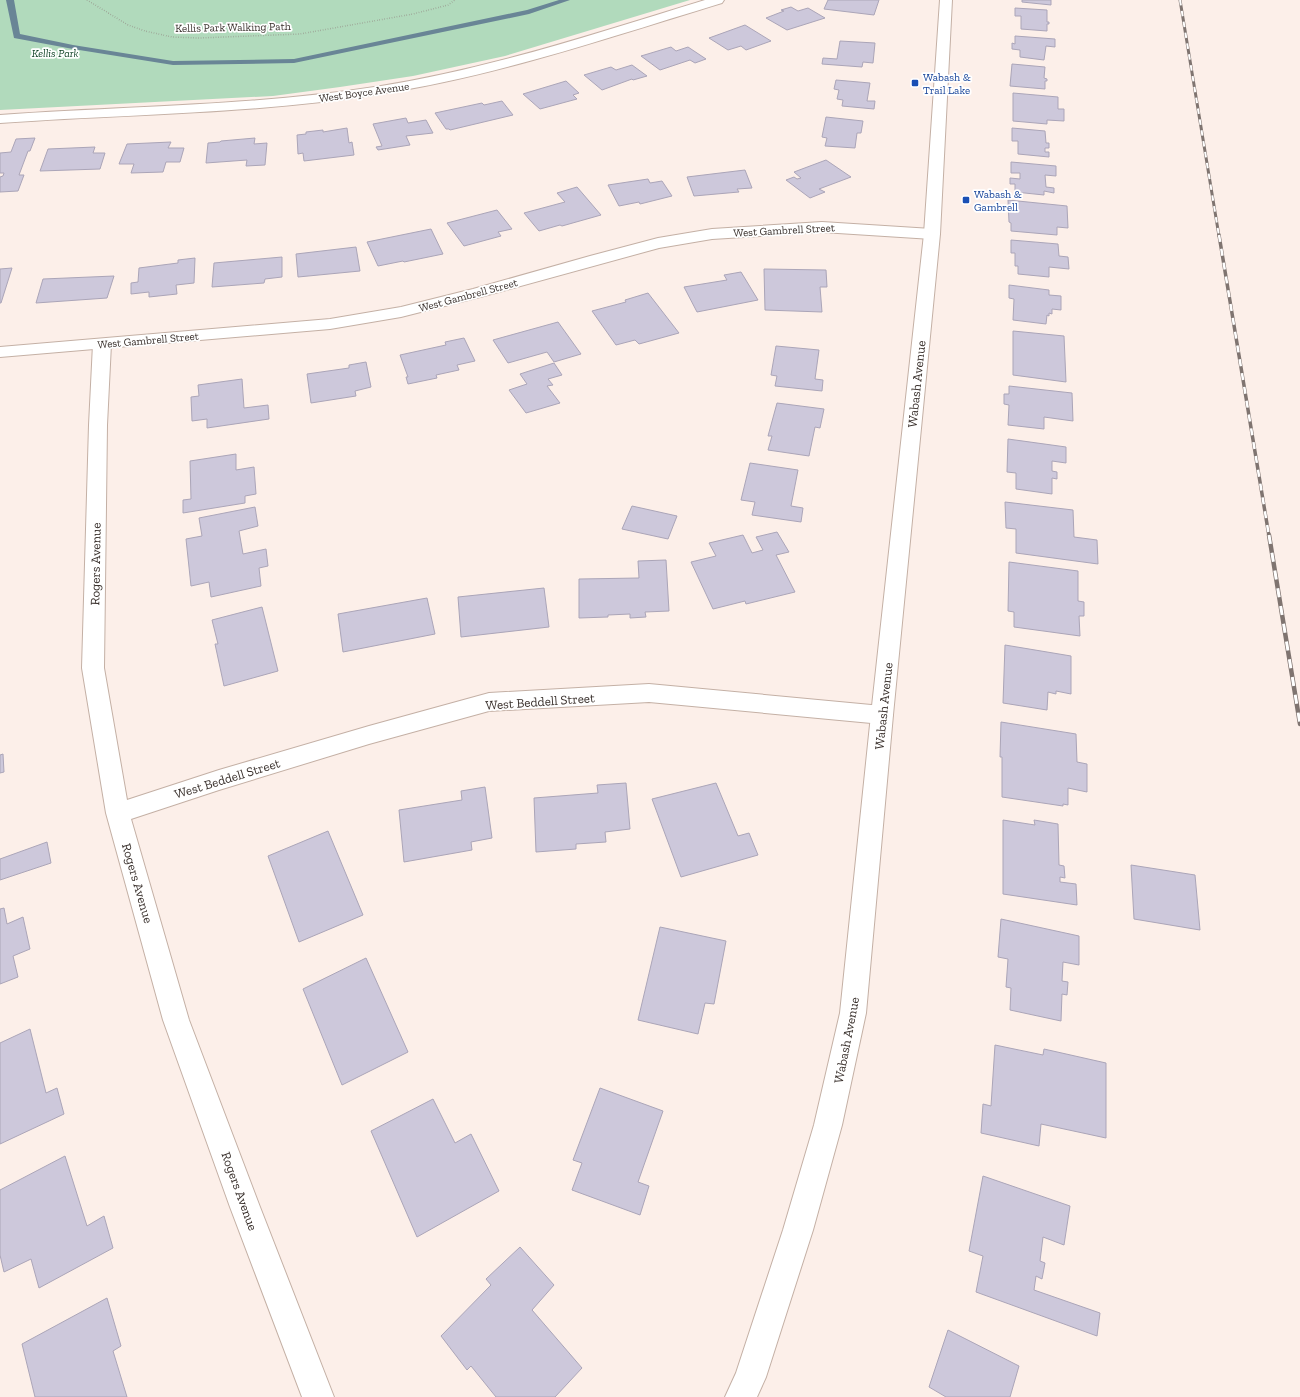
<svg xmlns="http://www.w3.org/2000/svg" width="1300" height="1397" viewBox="0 0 1300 1397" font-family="'Zilla Slab',serif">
  <rect width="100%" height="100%" fill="#fcefe9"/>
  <path fill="#b1dabc" d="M0,0H690L505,56L413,76L340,87L273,96L0,110Z"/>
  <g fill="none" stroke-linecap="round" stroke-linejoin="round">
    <path fill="#698596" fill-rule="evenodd" d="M6,0H14L20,34L73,45L173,61L294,59L527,10L559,0H570L529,14L294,63L173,65L73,49L14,38Z"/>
  </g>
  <path fill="#cdc8db" stroke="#aba5b8" d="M828,0H879L874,15L824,9Z
    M1022,0H1051V5L1022,2Z
    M791,7L798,11L808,8L825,18L787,30L766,18L784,11L781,10Z
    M1015,8L1047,10V22H1049V24H1047V31L1021,29V16H1015Z
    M745,25L771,41L746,50L741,46L728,50L709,38Z
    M1015,36L1055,39V47L1046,46L1044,60L1020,57V50L1012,49V43L1015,44Z
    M840,41L875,43L873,63L863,62L862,67L822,64L823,58L837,59Z
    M671,47L676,51L688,47L706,59L695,63L690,60L660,70L641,56Z
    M1012,64L1045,67L1044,78L1047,79V81H1045V89L1010,86Z
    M632,65L647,76L633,80L632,79L602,90L584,75L611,67L616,70Z
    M836,80L870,83L867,101H875L874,109L842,106L843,100L837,99L839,90L834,89Z
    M566,81L579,93L573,95L577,99L540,109L523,94Z
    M1013,93L1058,97V109H1064V121L1047,120V124L1013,121Z
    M502,101L513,115L450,130L449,129H446L435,113L482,103L484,105Z
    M826,117L863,121L861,133H857L855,148L825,146L827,138L822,137Z
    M406,118L408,123L426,120L433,133L406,136L410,145L378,150L376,147L382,146L373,124Z
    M347,128L349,143L352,142L354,155L304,161L303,153L298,154L297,135L306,134V132L323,130V132Z
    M1012,128L1045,131L1046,143H1049V148H1045V152H1049V157L1018,154V141H1012Z
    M35,138L30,151H28L19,175H24L18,191L0,192V177L3,176L4,173H0V153L11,152L16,139Z
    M255,138L254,144L267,143L265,165L246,166L247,160L206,163L208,143L220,142L221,141Z
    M171,142L168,148H184L180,162H166L163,172L131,173L134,164H119L127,144Z
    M95,147L93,153H105L100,169L40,171L48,149Z
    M826,160L851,177L819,189L825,192L810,198L786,180L794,177L797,179L801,178L794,172Z
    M1011,162L1056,166V176L1045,175L1046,187L1054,188V193L1044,191V195L1015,192V184H1010V178L1020,179V173H1011Z
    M745,170L752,188L737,189L739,192L694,196L687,177Z
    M648,179L650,183L662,181L672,196L640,204L639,202L619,206L608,185Z
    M577,187L601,215L562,226L560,225L539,231L524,213L565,202L557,193Z
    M1008,200L1067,206L1068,228L1057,227V235L1011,231V223L1009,222Z
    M497,210L512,229L498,232L501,236L464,246L447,223Z
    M431,229L443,254L404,262L403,261L378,266L367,242Z
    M1011,240L1058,244L1059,256L1068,257L1069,269L1049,267V277L1018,274V266H1015V253H1011Z
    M356,247L360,271L298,277L296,254Z
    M282,257V277L265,279L264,283L212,287L214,263Z
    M195,258L194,283L176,285L177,294L149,297V292L131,294V283L138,282L139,268L178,263V260Z
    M12,268L1,303H0V269Z
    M764,269L826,270L827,287H820L822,312L765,310Z
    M741,272L758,300L697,312L684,287L727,280L724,275Z
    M114,276L107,298L36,303L43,279Z
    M1009,285L1049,290V295L1061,296V310L1052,309V314L1049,313V316L1047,315L1046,324L1013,320L1014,299L1009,298Z
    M648,293L679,333L639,344L635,340L616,345L592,311L626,302L625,300Z
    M558,322L581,354L554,362L547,352L508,363L493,340Z
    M1013,331L1064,336L1066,382L1013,375Z
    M464,338L475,361L457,365L459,370L436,375L437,378L408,384L406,377H408L400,355L446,345L445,342Z
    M776,346L819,350L815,379L823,380L822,391L775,386L777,376L771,375Z
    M366,362L371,387L355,391L356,396L311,403L307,374L349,368V365Z
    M554,363L562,375L548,379L553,385L547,386L560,403L526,413L509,390L527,384L520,374Z
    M242,379L244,408L268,405L269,419L207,428V419L192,421L191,397L199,396L198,385Z
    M1009,386L1072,393L1073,421L1044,417V429L1008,425L1009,405L1004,404V394H1009Z
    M777,403L824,409L820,428L815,427L809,456L768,450L772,436H768Z
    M1008,439L1066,447V463L1052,461V471L1057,472V479L1052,478V494L1016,489V473L1007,472Z
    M236,454V470L254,467L256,494L245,496V503L183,513V500L191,499L190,461Z
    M750,463L798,470L791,506L803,508L801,522L752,515L755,502L741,500Z
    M1005,502L1073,510L1074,537L1097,540L1098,564L1016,553V529L1006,528Z
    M632,506L677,516L668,539L622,529Z
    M255,507L258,526L239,531L243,554L266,549L268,566L259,568L261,586L211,597L209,582L191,586L186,539L202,536L199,518Z
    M777,532L789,552L776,555L795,592L746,604L745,601L713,609L691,562L716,556L709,543L743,535L752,553L763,550L756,537Z
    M666,560L669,611L645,612L646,617L630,618V614L608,615V617L579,618V579L639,578L638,561Z
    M1009,562L1078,571V601L1084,602V616H1079L1080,636L1014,627V612L1008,611Z
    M544,588L549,627L461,637L458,597Z
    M427,598L435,634L343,652L338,614Z
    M262,607L278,671L224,686L215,644H218L212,620Z
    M1005,645L1071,656V694L1056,691V694L1048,692L1047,710L1003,703Z
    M1001,722L1076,734L1077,762L1087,764V792L1068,788V805L1063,804V806L1002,797V757H1000Z
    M3,754L4,772L0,773V755Z
    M626,783L630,829L605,832L606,842L576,844V849L536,852L534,798L598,793L597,785Z
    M716,783L738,836L749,833L758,855L681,877L652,799Z
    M485,787L492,838L471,842L472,850L404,862L399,810L462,800L461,791Z
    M1003,820L1035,825L1034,820L1058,824L1059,865L1064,866L1065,878L1060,877V882L1076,884L1077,905L1003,894Z
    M328,831L363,915L299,942L268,856Z
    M47,842L51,863L0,880V859Z
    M1131,865L1195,875L1200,930L1134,919Z
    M4,908L7,924L23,917L30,949L13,956L18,977L0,984V909Z
    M1001,919L1079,936V965L1063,962L1062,981L1068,982L1067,995L1062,994L1061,1021L1010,1010L1011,988L1006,987L1008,959L998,957Z
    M660,927L726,941L714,1004L705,1003L698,1034L638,1020Z
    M366,958L408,1052L342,1085L303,989Z
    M30,1029L46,1093L57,1088L64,1114L0,1144V1043Z
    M995,1045L1043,1055L1044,1049L1106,1063V1138L1041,1124L1039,1146L981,1133L983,1104L991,1106Z
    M600,1088L663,1111L638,1182L649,1186L640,1215L572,1190L582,1163L573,1160Z
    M433,1099L455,1143L471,1134L499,1191L417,1237L371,1131Z
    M65,1156L87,1226L104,1216L113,1248L39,1288L31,1259L4,1272L0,1255V1190Z
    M983,1176L1070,1206L1064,1245L1043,1237L1040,1261L1045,1263L1042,1279L1036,1276L1034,1290L1100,1313L1097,1336L976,1292L983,1256L969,1251Z
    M520,1247L554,1285L532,1310L582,1368L555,1397H496L471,1366L467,1370L441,1336L491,1285L486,1279Z
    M107,1298L121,1346L113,1351L127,1397H35L22,1344Z
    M948,1330L1019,1366L1010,1397H946L929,1387Z"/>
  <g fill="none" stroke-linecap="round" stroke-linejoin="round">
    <defs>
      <path id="minor" d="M705,0H724L722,3C610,37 497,76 380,94C254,114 127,114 0,123V115C127,106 255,106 381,86C492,68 598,33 705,0Z
        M102,339L108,340L111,344L107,425L104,668L127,800L219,770L369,726L489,693L649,684L882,706L890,709L893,715L890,721L882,724L649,702L489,711L369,744L219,790L131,819L189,1020L260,1207L334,1397H302L230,1207L163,1020L106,813L82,668L89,425L93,344L96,340Z"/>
      <path id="tertiary" d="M822,222L932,229L937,231L940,234L937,237L932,239L822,232L712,239L659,248L484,296L401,317L330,329L0,357V347L330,319L401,307L473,289L590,256L658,238L712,229Z"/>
      <path id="secondary" d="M940,0H952L940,234L893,715L866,1013L842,1125L813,1230L766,1377L757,1397H725L736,1373L783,1230L814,1125L840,1013L871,715L924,234Z"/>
    </defs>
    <use href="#minor" stroke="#c4b0a5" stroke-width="2"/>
    <use href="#tertiary" stroke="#c4b0a5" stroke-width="2"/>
    <use href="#secondary" stroke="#c4b0a5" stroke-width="2"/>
    <path stroke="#928883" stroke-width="1.5" stroke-dasharray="0.5 2" stroke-linecap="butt" d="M87,0L128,25L145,31L172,37L199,38L300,34L413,14L448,5L455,0"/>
    <use href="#minor" fill="#fff" fill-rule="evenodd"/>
    <use href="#tertiary" fill="#fff" fill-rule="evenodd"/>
    <use href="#secondary" fill="#fff" fill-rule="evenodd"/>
    <defs>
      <path id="rail-far2" d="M1180,0L1219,236"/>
      <path id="rail-far1" d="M1219,235L1269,536"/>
      <path id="rail" d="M1269,535L1300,724"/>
    </defs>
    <use href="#rail-far2" stroke="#7f7470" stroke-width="3"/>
    <use href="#rail-far1" stroke="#7f7470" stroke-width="3.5"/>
    <use href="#rail" stroke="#7f7470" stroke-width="4.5"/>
    <use href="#rail-far2" stroke="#fff" stroke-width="2" stroke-dasharray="5.5" stroke-linecap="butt"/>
    <use href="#rail-far1" stroke="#fff" stroke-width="2.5" stroke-dasharray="7" stroke-linecap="butt"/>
    <use href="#rail" stroke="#fff" stroke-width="3" stroke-dasharray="9" stroke-linecap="butt"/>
  </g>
  <g fill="#1a4fb4" stroke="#fff" stroke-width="1.5">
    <rect x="911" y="79" width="8" height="8" rx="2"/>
    <rect x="962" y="196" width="8" height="8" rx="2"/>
  </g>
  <g text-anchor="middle" stroke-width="3.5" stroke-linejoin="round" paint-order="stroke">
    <g font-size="11" fill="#39302c" stroke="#fff">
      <text transform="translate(233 27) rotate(-1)" y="4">Kellis Park Walking Path</text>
      <text transform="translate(364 92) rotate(-8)" y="4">West Boyce Avenue</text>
      <text transform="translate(784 230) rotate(-3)" y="4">West Gambrell Street</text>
      <text transform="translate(468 295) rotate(-15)" y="4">West Gambrell Street</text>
      <text transform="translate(148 340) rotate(-5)" y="4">West Gambrell Street</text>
    </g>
    <g font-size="11" font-style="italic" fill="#0a3e21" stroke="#fff">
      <text x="55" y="57">Kellis Park</text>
    </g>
    <g font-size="11" fill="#164399" stroke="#fff" text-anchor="start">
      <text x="923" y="81">Wabash &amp;<tspan x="923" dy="13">Trail Lake</tspan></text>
      <text x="974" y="198">Wabash &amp;<tspan x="974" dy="13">Gambrell</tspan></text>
    </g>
    <g font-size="13" fill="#39302c" stroke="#fff">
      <text transform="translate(916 384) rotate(-84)" y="5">Wabash Avenue</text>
      <text transform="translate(95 564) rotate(-89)" y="5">Rogers Avenue</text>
      <text transform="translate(540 701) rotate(-4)" y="5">West Beddell Street</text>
      <text transform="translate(883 706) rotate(-84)" y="5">Wabash Avenue</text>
      <text transform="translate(227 778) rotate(-17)" y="5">West Beddell Street</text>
      <text transform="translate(138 883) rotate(74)" y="5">Rogers Avenue</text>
      <text transform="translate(846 1040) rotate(-79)" y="5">Wabash Avenue</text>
      <text transform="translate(240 1191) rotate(70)" y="5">Rogers Avenue</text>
    </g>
  </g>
</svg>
